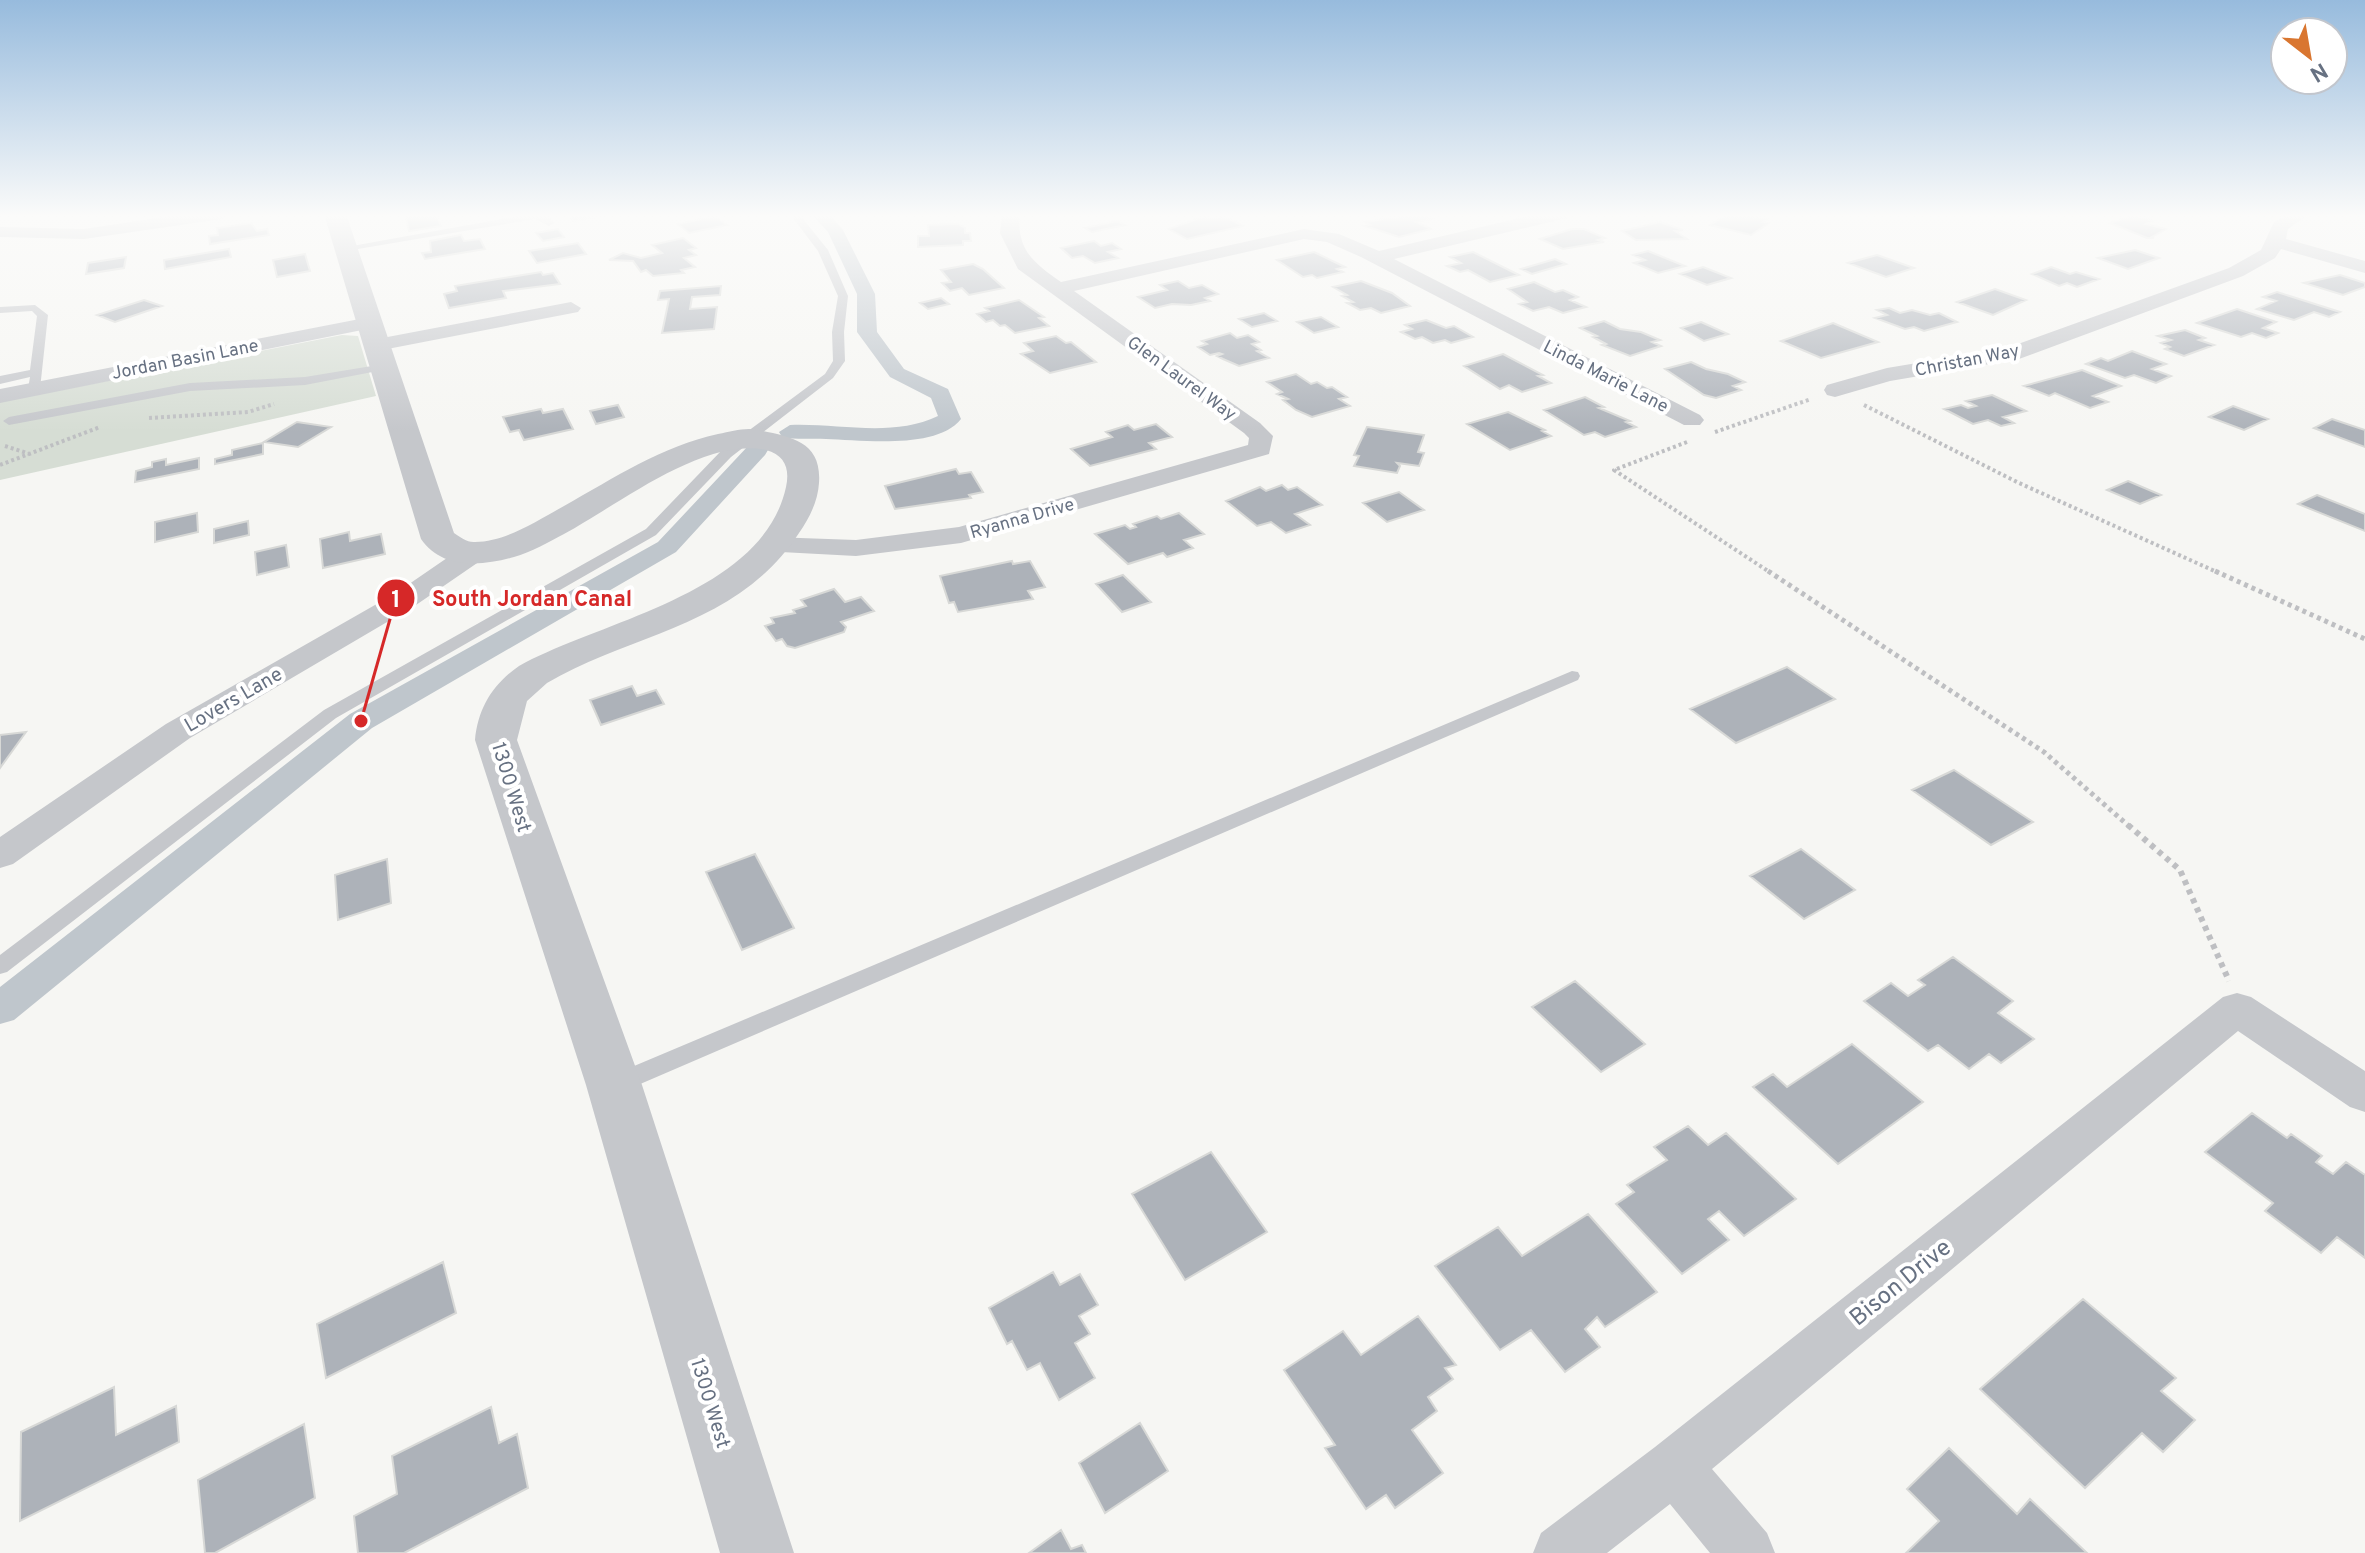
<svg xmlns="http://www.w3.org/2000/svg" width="2365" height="1553" viewBox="0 0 2365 1553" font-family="Overpass,sans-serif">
  <rect width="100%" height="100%" fill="#f6f6f3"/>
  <path fill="#d6ddd4" d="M342,335L358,336L376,396L0,480V402Z"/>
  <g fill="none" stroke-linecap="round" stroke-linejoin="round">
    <path fill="#bfc6cc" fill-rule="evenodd" d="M811,214H829L843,230L875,294L877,332L904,369L948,389L961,419C937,450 861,440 826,439C812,438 796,440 782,437L779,432L790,425C839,423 892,438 938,416L931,398L890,377L857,332V294L828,232Z
      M757,443L765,445L768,450L765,455L676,552L372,728L14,1020L0,1024V987L350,714L658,542L749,445Z"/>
  </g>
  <path fill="#adb2b9" stroke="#d7d8d6" stroke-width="2" d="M405,214H436L441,226L409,231Z
    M568,214H613L573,221Z
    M1415,214L1435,218L1416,222L1431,229L1399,237L1365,226L1370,225L1365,222Z
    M1728,214H1747L1767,219L1763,222L1769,223L1751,235L1710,225Z
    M2134,215L2153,221L2146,224L2166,229L2152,237L2154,238H2147L2110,223Z
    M715,216L727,225L689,233L678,224Z
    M1205,216L1210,219L1224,216L1243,226L1187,239L1169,229Z
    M1117,221L1125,225L1092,232L1085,228Z
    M1660,222L1683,230L1675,231L1687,239L1636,240L1622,231Z
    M251,223L257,231L267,229L269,235L210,244L209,236L218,235L217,228Z
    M958,224L965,228V233H970L971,241H963V245L918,247V236H929L928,225Z
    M558,229L564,237L543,241L536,233Z
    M1572,229H1584L1605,238L1598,240L1604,242L1563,249L1540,239Z
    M461,235L464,241L480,239L485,249L425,259L422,253L431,252L430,241Z
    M683,238L696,248L689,250L696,255L684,258L695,267L681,270L684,273L653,276L646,270L641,272L633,261L609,260L623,253L641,258L662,253L652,245Z
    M1094,241L1101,246L1112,243L1121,249L1108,252L1118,258L1095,263L1083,256L1072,258L1061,248Z
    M578,243L586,254L537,263L529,251Z
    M229,249L231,257L165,269L164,260Z
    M2135,250L2159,258L2128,269L2098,258Z
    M1648,251L1685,266L1658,273L1634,263L1645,260L1633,255Z
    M1314,252L1345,267L1337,269L1343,272L1317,278L1312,275L1303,277L1277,260Z
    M1473,252L1519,275L1490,282L1468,270L1460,272L1447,266L1461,263L1450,257Z
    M305,254L310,271L277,277L273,260Z
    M1877,255L1914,268L1886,277L1848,263Z
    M126,257L124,268L86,274L88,263Z
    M1555,259L1566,264L1532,274L1521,269Z
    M973,264L983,269L1004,288L969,295L962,288L950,291L942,283L951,282L941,270Z
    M1703,267L1731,278L1707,285L1680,274Z
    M2051,267L2070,274L2076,272L2099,279L2077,287L2067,283L2059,286L2032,274Z
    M541,272L543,275L553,273L560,284L503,291L506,298L449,308L444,294L457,291L455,286Z
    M2340,275L2365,283V287L2343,295L2304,283Z
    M1178,281L1189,288L1202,285L1218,294L1205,298L1210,301L1191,305L1172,304L1155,308L1138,297L1167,290L1160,285Z
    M1361,281L1392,293L1410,306L1381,313L1371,308L1360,310L1347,303L1353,302L1342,296L1347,295L1333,287Z
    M1534,282L1555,292L1563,290L1578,297L1570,300L1586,307L1563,313L1549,307L1533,311L1519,304L1527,302L1508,289Z
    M721,286L720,295L692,297L690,309L717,307L714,329L662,333L669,299L658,300L660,291Z
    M1995,289L2026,300L1993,315L1957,302Z
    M2277,292L2340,312L2329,317L2314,312L2294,320L2257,309L2276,301L2263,297Z
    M941,298L949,304L928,309L920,303Z
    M144,300L162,306L115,322L97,315Z
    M1019,300L1044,317L1039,318L1049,326L1015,333L1005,325L1000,326L993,320L986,322L977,314L989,311L985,308Z
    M1889,308L1900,313L1912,310L1930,315L1939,313L1957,322L1924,331L1914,327L1905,329L1875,318L1887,315L1877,310Z
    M2237,309L2276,322L2263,328L2278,333L2266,338L2252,333L2241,337L2197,323Z
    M1264,313L1277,321L1252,327L1239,319Z
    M1321,317L1338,327L1314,333L1297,322Z
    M1426,320L1446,328L1454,326L1473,337L1451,343L1445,340L1433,343L1422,337L1415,339L1401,332L1412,329L1405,325Z
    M1604,321L1620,329L1641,332L1660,340L1652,342L1661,346L1630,356L1602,345L1606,344L1593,337L1597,336L1580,328Z
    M1701,322L1728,334L1704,341L1681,328Z
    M1833,323L1878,342L1821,358L1781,341Z
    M2185,330L2205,338L2199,340L2214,345L2184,356L2165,349L2170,347L2161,343L2171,340L2158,336Z
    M1230,333L1237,338L1248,335L1259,342L1252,344L1261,350L1257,351L1269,358L1239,366L1223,359L1217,356L1222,354L1219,353L1210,355L1198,347L1207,344L1202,341Z
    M1056,336L1066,343L1071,342L1096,362L1050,373L1021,354L1033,351L1024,343Z
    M2132,351L2166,364L2152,369L2171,376L2156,383L2134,375L2125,378L2086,364L2101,358L2108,361Z
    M1503,354L1543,375L1538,376L1551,383L1522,392L1509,385L1500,389L1464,366Z
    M1691,362L1706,369L1728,374L1745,382L1733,386L1741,390L1716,398L1704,395L1665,369Z
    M2082,370L2121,386L2093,396L2108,402L2090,408L2055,393L2049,396L2024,386Z
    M1296,374L1311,384L1317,382L1327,388L1332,387L1347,397L1339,399L1350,406L1312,417L1296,410L1283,400L1288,399L1277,394L1282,392L1267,382Z
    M1992,395L2026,411L2003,417L2014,423L2001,426L1988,420L1973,424L1944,409L1961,405L1968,408L1976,406L1966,401Z
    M1585,397L1604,407L1599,408L1630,421L1626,422L1636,427L1605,437L1595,432L1584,435L1544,410Z
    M618,405L624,417L596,424L590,411Z
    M2233,406L2268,419L2244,430L2209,417Z
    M541,409L543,413L563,409L573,429L524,440L519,430L510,432L503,417Z
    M1508,412L1545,430L1542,431L1551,436L1510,450L1467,424Z
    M2332,419L2365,430V447L2314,428Z
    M297,422L331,427L298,447L264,442Z
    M1156,424L1172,437L1149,443L1156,449L1090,466L1071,449L1112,437L1106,432L1128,425L1134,430Z
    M1367,427L1424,435L1418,452L1424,453L1419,466L1397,463L1400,466L1397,473L1354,466L1359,456L1354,455Z
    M263,443V454L215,464V459L232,455V450Z
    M199,458V469L135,482L136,471L152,467V462L166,459V465Z
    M956,469L959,474L971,472L983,492L969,495L971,498L895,509L885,486Z
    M2128,481L2161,495L2140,504L2107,490Z
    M1282,485L1288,490L1297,487L1322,505L1295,514L1310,525L1286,533L1271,522L1257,526L1226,501L1260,487L1266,491Z
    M1399,492L1424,510L1387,522L1363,503Z
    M2317,495L2365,514V531L2298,504Z
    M197,513L198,532L155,542V522Z
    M1179,513L1204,534L1184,540L1193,548L1167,557L1163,553L1128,564L1095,534L1125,525L1130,529L1136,527L1133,524L1157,516L1161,519Z
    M248,521L249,535L214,543V529Z
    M349,532L350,541L381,534L385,554L323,568L320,539Z
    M286,545L289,567L257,575L255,552Z
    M1012,561L1013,564L1030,561L1045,587L1028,591L1033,599L958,612L954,602L949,603L940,576Z
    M1123,575L1151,602L1122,612L1096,584Z
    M834,589L845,602L861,597L874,611L841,622L846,627L844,632L795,648L787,646L782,639L776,641L765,626L774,623L771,618L795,613L793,610L806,606L801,600Z
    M1787,667L1835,699L1736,743L1690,709Z
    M632,686L637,696L656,690L664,704L601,725L590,700Z
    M26,732L0,768V735Z
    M1954,770L2033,822L1991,845L1912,790Z
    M1801,849L1855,890L1804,919L1750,876Z
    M755,854L794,928L742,950L706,872Z
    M387,859L391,903L338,920L335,875Z
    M1953,957L2013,1001L1998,1013L2034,1039L2001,1063L1989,1054L1969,1069L1938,1045L1928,1051L1864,1001L1891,983L1908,996L1925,985L1918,980Z
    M1575,981L1645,1044L1601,1072L1532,1007Z
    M1852,1044L1923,1102L1838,1164L1753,1087L1773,1074L1787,1087Z
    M2252,1113L2287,1138L2291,1134L2322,1156L2316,1162L2333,1174L2346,1162L2365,1175V1258L2337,1237L2321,1253L2265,1211L2273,1203L2205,1152Z
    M1688,1126L1708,1145L1726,1133L1796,1199L1744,1236L1719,1211L1708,1219L1729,1240L1682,1274L1616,1204L1634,1192L1627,1185L1667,1160L1654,1147Z
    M1211,1152L1267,1232L1185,1280L1132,1194Z
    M1588,1214L1657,1292L1605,1327L1597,1317L1585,1329L1600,1347L1565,1372L1531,1330L1500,1350L1435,1266L1498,1227L1522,1256Z
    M443,1262L456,1313L326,1378L317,1324Z
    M1053,1272L1060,1285L1080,1274L1098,1305L1079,1316L1090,1334L1075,1343L1095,1378L1059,1400L1040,1363L1027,1370L1012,1341L1007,1344L989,1308Z
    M2083,1299L2176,1378L2161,1391L2195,1420L2163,1452L2142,1433L2085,1488L1980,1389Z
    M1418,1316L1456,1365L1445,1368L1453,1379L1428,1397L1437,1411L1412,1430L1443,1473L1395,1508L1386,1495L1366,1509L1325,1448L1335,1445L1284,1370L1343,1331L1361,1355Z
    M114,1387L116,1435L176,1406L179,1442L20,1521L21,1432Z
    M491,1407L499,1443L517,1434L528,1488L404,1553H358L354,1516L397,1494L392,1456Z
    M1140,1423L1168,1471L1105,1513L1079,1463Z
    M304,1424L315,1498L215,1553H205L198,1480Z
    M1949,1448L2017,1514L2030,1499L2087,1553H1906L1939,1521L1907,1489Z
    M1061,1530L1071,1549L1082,1545L1086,1553H1029Z"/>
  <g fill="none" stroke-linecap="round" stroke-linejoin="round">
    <path stroke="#bebfc2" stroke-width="3" stroke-dasharray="2 2" stroke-linecap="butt" d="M1858,214H1871"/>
    <path stroke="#bebfc2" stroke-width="4" stroke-dasharray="3 3" stroke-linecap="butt" d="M1864,405L2019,483L2219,573
      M149,418L248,412L274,404
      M1715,432L1811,399
      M1687,442L1614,470L1771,573
      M5,446L30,454
      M0,465L100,427"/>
    <path stroke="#bebfc2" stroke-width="5" stroke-dasharray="4 4" stroke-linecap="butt" d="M1768,571L2044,752L2130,827
      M2215,571L2365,639"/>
    <path stroke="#bebfc2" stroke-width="6" stroke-dasharray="5 5" stroke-linecap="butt" d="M2128,825L2180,870L2229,981"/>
    <path fill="#c5c7cb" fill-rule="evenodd" d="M529,214L547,215L554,223L549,226L535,219L346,251L341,248Z
      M790,214H799L828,250L848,296L844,332L845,361L833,378L731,457L656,535L336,718L7,972L0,974V955L324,710L646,529L721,451L825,374L833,361L832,332L838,296L818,251Z
      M35,305L48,315L40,389L34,393L28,389L30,377L0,384V376L30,370L37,316L32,311L0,313V307Z
      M384,364L388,365V369L305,385L190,391L9,425L3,421L9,417L190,383L305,377Z
      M1572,671L1578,672L1580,676L1578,680L624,1091L616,1094L608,1091L605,1084L608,1077Z"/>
    <path fill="#c5c7cb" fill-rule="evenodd" d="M183,214H230L222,219L84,239L0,237V227L84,229Z
      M1002,214H1020C1016,250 1034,263 1061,282L1304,229L1339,234L1379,251L1537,214H1569L1567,218L1394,259L1700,415L1704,420L1700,425H1684L1361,257L1327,242L1304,239L1074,291L1260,423L1273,436L1269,454L961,543L856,556L762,551L758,545L762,539L772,537L856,540L959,527L1248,445L1249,438L1244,433L1018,269L1000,233Z
      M2288,214H2309L2288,229L2286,239L2365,261V273L2281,249L2275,258L2243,276L2019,359L1890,381L1835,397L1827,395L1824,390L1827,385L1887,368L2007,348L2229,268L2261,250L2274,222Z
      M571,302L581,308L578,312L377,351L366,345L377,339Z
      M370,317L377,319L380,323L377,327L0,403V389Z
      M473,545L483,547L487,553L483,559L416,605L190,738L13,864L0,868V837L166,724L396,593L463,547Z
      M2237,993L2251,997L2365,1071V1112L2350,1107L2238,1031L1712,1469L1767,1533L1775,1553H1710L1670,1504L1607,1553H1533L1541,1533L1655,1447L2223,997Z"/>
    <path fill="#c5c7cb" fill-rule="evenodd" d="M324,214H346L454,533C460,537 468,543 475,542C506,542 538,520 564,506C614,478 662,446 718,434C733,431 745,427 759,430C791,437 822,441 819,483C818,501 809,519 799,533C737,627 634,632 547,683L527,701L517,740L642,1085L794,1553H720L586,1085L475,740C478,708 493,684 519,666C599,621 763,594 786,487C790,469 785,455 766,450C704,436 618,505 564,534C549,542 531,552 514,557C483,566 442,570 421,539Z"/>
  </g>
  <linearGradient id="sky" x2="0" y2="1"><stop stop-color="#97bbdd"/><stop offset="0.5" stop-color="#fbfbfa"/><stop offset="1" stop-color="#fbfbfa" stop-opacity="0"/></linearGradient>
  <rect width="2365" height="432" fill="url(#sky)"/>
  <g text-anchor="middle" stroke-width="8" stroke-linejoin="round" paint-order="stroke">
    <g font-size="18" fill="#677182" stroke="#fff">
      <text transform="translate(185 359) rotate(-11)" y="6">Jordan Basin Lane</text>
      <text transform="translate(1967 360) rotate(-11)" y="6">Christan Way</text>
      <text transform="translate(1606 376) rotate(27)" y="6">Linda Marie Lane</text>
      <text transform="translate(1182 378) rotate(36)" y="6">Glen Laurel Way</text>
      <text transform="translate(1022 518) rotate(-16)" y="6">Ryanna Drive</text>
    </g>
    <g font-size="20" fill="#677182" stroke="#fff">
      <text transform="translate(233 699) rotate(-30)" y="7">Lovers Lane</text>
      <text transform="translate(512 787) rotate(73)" y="7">1300 West</text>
      <text transform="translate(711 1403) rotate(73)" y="7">1300 West</text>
    </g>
    <g font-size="24" fill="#677182" stroke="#fff">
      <text transform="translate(1900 1282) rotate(-39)" y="8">Bison Drive</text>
    </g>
  </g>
  <path fill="none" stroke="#d62828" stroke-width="3" d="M361 721L396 598"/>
  <g fill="#d62828" stroke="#fff" stroke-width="3">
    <circle cx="361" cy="721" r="8"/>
    <circle cx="396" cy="598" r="20"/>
  </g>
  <g font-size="24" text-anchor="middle" font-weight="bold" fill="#fff">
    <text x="396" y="607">1</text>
  </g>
  <g font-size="22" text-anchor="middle" font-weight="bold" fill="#d62828" stroke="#fff" stroke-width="8" stroke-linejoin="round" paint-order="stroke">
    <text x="532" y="606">South Jordan Canal</text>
  </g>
  <g transform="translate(2309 56) rotate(149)"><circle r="38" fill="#ffffff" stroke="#c2c6cd" stroke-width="2"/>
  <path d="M0-6L14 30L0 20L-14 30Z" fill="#d97630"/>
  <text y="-12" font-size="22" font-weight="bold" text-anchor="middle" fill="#677182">N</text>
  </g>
</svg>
